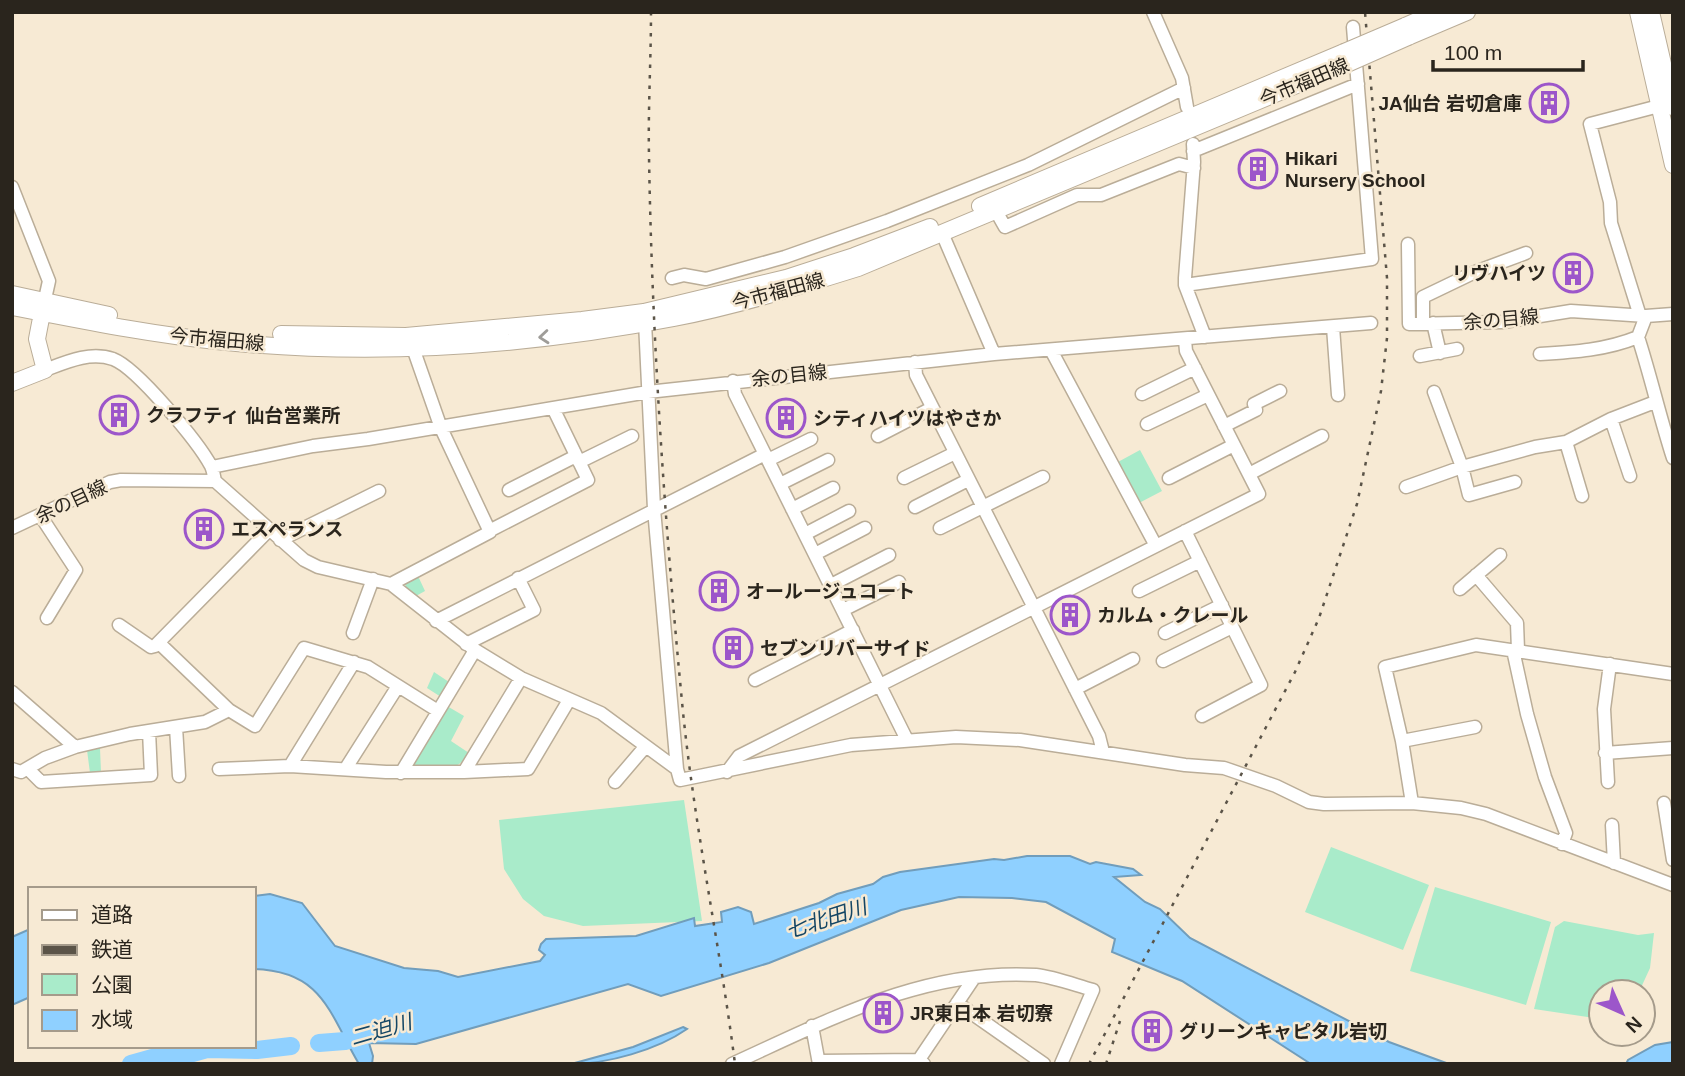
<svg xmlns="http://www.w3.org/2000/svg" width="1685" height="1076" viewBox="0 0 1685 1076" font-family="Helvetica,'Noto Sans JP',sans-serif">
  <rect width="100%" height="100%" fill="#f7ead4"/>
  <path fill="#a9ebca" d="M1140,450L1162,491L1139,503L1118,462Z
    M418,576L425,591L416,596L406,588L405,583Z
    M434,672L449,682L441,697L427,688Z
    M447,706L464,716L451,741L469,753C456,774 440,768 417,768L413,763Z
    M100,748L101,772L90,773L87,750Z
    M684,800L702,921L583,926L544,916L523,899L504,869L499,820Z
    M1331,847L1429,885L1403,950L1305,912Z
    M1435,887L1551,922L1526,1005L1410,971Z
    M1564,921L1638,935L1654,933L1650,968L1639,992H1601V1019L1534,1009L1555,927Z"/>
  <path fill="#8fd0ff" stroke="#719dbb" stroke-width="2" d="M1027,856H1070L1090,864L1096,862L1133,869L1141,875L1114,877L1145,902L1160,909L1190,938L1389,1042L1449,1064H1311L1182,981L1112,952L1115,939L1046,902L1012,898L959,897L901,910L769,963L661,996L628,984L416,1044L369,1043L373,1056L372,1064H359C329,1013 323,971 254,969V896L270,894L302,903L335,946L404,968L438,971L458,977L540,961L545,955L539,950L541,944L546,939L636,936L694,918L695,926L722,922L721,912L738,907L751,912L754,924L819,903L837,894L873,884L883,877L900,872L994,859L1004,860Z
    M30,929V997L12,1005V937Z
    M683,1027L687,1029C657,1050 607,1064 571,1064L633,1047Z
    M1673,1042V1064H1626L1628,1060L1655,1045Z"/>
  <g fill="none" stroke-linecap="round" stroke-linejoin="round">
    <path stroke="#8fd0ff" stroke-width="18" d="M319,1043L345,1041L368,1035
      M131,1064L156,1057L182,1056L207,1049L257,1050L291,1046"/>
    <defs>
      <path id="minor" d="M1153,12L1182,78L1187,107
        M1193,144L1194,162L1185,278V285L1205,337
        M1193,151L1358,84
        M12,187L49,281L43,308
        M996,211L1005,227L1077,195H1101L1179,164L1194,168
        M942,233L994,354
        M1408,244L1409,324L1503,322L1571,311L1646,316L1673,314
        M672,278L684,275L706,279L785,257L887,221L1028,165L1184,88
        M1185,285L1372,259L1353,27
        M1640,316L1611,223L1610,202L1590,124L1659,106
        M1646,316L1638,337C1651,377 1660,418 1673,458
        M645,322L654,509L677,769
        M1423,323V297L1475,272L1526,253
        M1433,323L1440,353
        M1333,327L1338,395
        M1051,350L1156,546
        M1540,354C1574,352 1606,350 1638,337
        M1420,356L1457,349
        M915,362L916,375L1099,736L1103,752
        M45,370C66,362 90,351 113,359C137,368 198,442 211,466C213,470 214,476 215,481L304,560L318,567L391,584L475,650L521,678L601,713L677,769L680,780L851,745L956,737L1020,740L1185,765L1224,768L1276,786L1309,802L1324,804L1412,803L1461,808L1486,814L1673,885
        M733,381L735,394L907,740
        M1434,392L1462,467L1469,495L1515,482
        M1142,394L1195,368
        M1611,419L1630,476
        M1147,424L1208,395
        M1224,426L1256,410L1254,404L1280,391
        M878,436L932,408
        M1566,442L1582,496
        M768,460L811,439
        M579,462L632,436
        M212,467L313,446L368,439L648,392L994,354L1371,323
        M1249,474L1322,436
        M904,478L955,453
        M1169,478L1234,445
        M780,484L828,460
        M1406,487L1462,467L1535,447L1566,442L1611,419L1655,402
        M509,490L576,456
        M915,507L968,480
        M792,509L833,488
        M40,515L76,570L47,618
        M12,528L110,482L121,480L215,481
        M940,528L1043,477
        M489,531L588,480L553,408
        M1185,531L1261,685L1202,716
        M805,534L849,511
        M280,540L379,491
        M815,554L865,528
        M1476,575L1517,623L1518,650
        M391,584L490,532L441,428L413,348
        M831,585L889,555
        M1460,589L1500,555
        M1139,591L1200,561
        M843,610L899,582
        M436,621L765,454
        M119,625L151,647L155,646L268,531
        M353,633L373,579
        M1165,633L1222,605
        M159,643L229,710
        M466,644L534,610L518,578
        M1513,650L1527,714L1545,777L1566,833L1562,844
        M1163,661L1232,627
        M755,680L853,630
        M1075,689L1133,659
        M12,692L75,747L130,734L205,722L229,710L255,726L304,648L368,667L438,711
        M176,727L179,776
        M1402,741L1475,727
        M1605,753L1673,748
        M290,766L354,662
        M346,768L398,686
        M12,769L21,772L45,758L75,747
        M28,769L41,782L151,775L149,731
        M219,769L290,766L386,772H464L521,678
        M464,772L528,769L569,700
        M727,772L739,756L1259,494L1186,351L1185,340
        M401,773L475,650
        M615,782L645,747
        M1608,782L1604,709L1610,664
        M1412,803L1402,741L1385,667L1476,645L1673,674
        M1664,803L1673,860
        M1612,825L1614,863
        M957,1003L1044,1064
        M812,1026L819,1064
        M819,1061L919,1060L924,1064
        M732,1064C829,1020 925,968 1036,975C1054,977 1075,985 1093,990L1061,1064
        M916,1064L974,978"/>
      <path id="major" d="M1638,12L1673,165
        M1651,12L1673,107
        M1405,26L1437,12
        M1408,37L1467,12
        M980,206L1344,52
        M12,294L109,315
        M12,307C80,320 147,334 216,341C367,357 524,347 674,318C736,306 797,287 858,268L1347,64
        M281,334L406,336L582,320L644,312L786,278L854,256L930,227
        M12,383L45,370L37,339L42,313"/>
    </defs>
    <use href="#minor" stroke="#baad98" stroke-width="15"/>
    <use href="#major" stroke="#baad98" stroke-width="18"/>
    <use href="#minor" stroke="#fff" stroke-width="12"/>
    <use href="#major" stroke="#fff" stroke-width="16"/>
    <path stroke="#5b5448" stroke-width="2.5" stroke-dasharray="3.5 7" stroke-linecap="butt" d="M651,12C651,60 648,108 649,156C652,341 665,527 683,712C695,830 720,946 735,1064
      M1089,1064L1295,672L1319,618L1357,504L1381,391L1387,338V278L1365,12
      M1106,1064L1120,1021"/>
    <defs>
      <path id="major-bridge" d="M1344,52L1405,26
        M1347,64L1408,37"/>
    </defs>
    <use href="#major-bridge" stroke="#baad98" stroke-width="18" stroke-linecap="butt"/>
    <use href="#major-bridge" stroke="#fff" stroke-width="16"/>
  </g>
  <defs><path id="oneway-chevron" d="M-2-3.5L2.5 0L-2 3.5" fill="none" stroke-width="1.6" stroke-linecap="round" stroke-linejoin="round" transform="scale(1.75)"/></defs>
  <use stroke="#9f9d99" href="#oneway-chevron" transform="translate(544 337) rotate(175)"/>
  <defs>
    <symbol id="building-ring" viewBox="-11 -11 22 22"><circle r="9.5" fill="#f7ead4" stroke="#9c56ca" stroke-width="1.5"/><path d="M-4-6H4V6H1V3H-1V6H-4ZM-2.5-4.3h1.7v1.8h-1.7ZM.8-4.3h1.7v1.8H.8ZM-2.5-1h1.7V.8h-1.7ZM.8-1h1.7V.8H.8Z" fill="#9c56ca"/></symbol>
  </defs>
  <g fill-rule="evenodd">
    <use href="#building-ring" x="1527" y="81" width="44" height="44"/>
    <use href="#building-ring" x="1236" y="147" width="44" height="44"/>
    <use href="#building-ring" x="1551" y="251" width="44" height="44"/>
    <use href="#building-ring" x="97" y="393" width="44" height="44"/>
    <use href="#building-ring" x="764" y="396" width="44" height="44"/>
    <use href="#building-ring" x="182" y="507" width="44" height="44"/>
    <use href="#building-ring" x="697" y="569" width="44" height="44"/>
    <use href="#building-ring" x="1048" y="593" width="44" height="44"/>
    <use href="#building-ring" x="711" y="626" width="44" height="44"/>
    <use href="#building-ring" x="861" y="991" width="44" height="44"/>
    <use href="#building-ring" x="1130" y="1009" width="44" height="44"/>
  </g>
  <g text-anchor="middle" stroke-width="5" stroke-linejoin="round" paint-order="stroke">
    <g font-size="19" fill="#2a251d" stroke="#f7ead4">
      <text transform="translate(1304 82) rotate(-23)" y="7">今市福田線</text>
      <text transform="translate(778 291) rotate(-15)" y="7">今市福田線</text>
      <text transform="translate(1501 319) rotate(-5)" y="7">余の目線</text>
      <text transform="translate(217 339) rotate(5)" y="7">今市福田線</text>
      <text transform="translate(789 375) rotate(-6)" y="7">余の目線</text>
      <text transform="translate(71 501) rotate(-25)" y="7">余の目線</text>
    </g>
    <g font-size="19" font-weight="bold" fill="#2a251d" stroke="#f7ead4" text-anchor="start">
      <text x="1522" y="110" text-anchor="end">JA仙台 岩切倉庫</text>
      <text x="1285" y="165">Hikari<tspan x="1285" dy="22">Nursery School</tspan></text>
      <text x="1546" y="280" text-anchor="end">リヴハイツ</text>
      <text x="146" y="422">クラフティ 仙台営業所</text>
      <text x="813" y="425">シティハイツはやさか</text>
      <text x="231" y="536">エスペランス</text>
      <text x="746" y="598">オールージュコート</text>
      <text x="1097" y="622">カルム・クレール</text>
      <text x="760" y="655">セブンリバーサイド</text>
      <text x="910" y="1020">JR東日本 岩切寮</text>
      <text x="1179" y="1038">グリーンキャピタル岩切</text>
    </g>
    <g font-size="21" font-style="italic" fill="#144665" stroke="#f7ead4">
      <text transform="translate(826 919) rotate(-18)" y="7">七北田川</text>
      <text transform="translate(381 1030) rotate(-16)" y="7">二迫川</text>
    </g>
  </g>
  <rect width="1685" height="1076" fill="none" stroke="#2a251d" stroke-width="28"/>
  <rect x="28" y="887" width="228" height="161" fill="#f7ead4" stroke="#a59b8b" stroke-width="2"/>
  <rect x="42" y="910" width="35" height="10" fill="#ffffff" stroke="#a59b8b" stroke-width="2"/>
  <text x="91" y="922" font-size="21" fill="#2a251d">道路</text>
  <rect x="42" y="945" width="35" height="10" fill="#5b5448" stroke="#a59b8b" stroke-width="2"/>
  <text x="91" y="957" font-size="21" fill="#2a251d">鉄道</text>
  <rect x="42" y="974" width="35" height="21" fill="#a9ebca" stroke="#a59b8b" stroke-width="2"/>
  <text x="91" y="992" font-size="21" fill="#2a251d">公園</text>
  <rect x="42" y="1010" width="35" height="21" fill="#8fd0ff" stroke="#a59b8b" stroke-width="2"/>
  <text x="91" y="1027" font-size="21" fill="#2a251d">水域</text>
  <g transform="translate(1622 1013) rotate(135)"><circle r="33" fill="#f7ead4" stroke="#a59b8b" stroke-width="2"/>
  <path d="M0-5L12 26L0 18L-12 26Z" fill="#9c56ca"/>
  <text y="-10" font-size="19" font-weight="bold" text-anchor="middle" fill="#2a251d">N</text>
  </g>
  <path d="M1433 60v10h150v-10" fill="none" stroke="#2a251d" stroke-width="3.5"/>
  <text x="1444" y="60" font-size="21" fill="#2a251d" stroke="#f7ead4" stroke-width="5" paint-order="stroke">100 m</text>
</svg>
